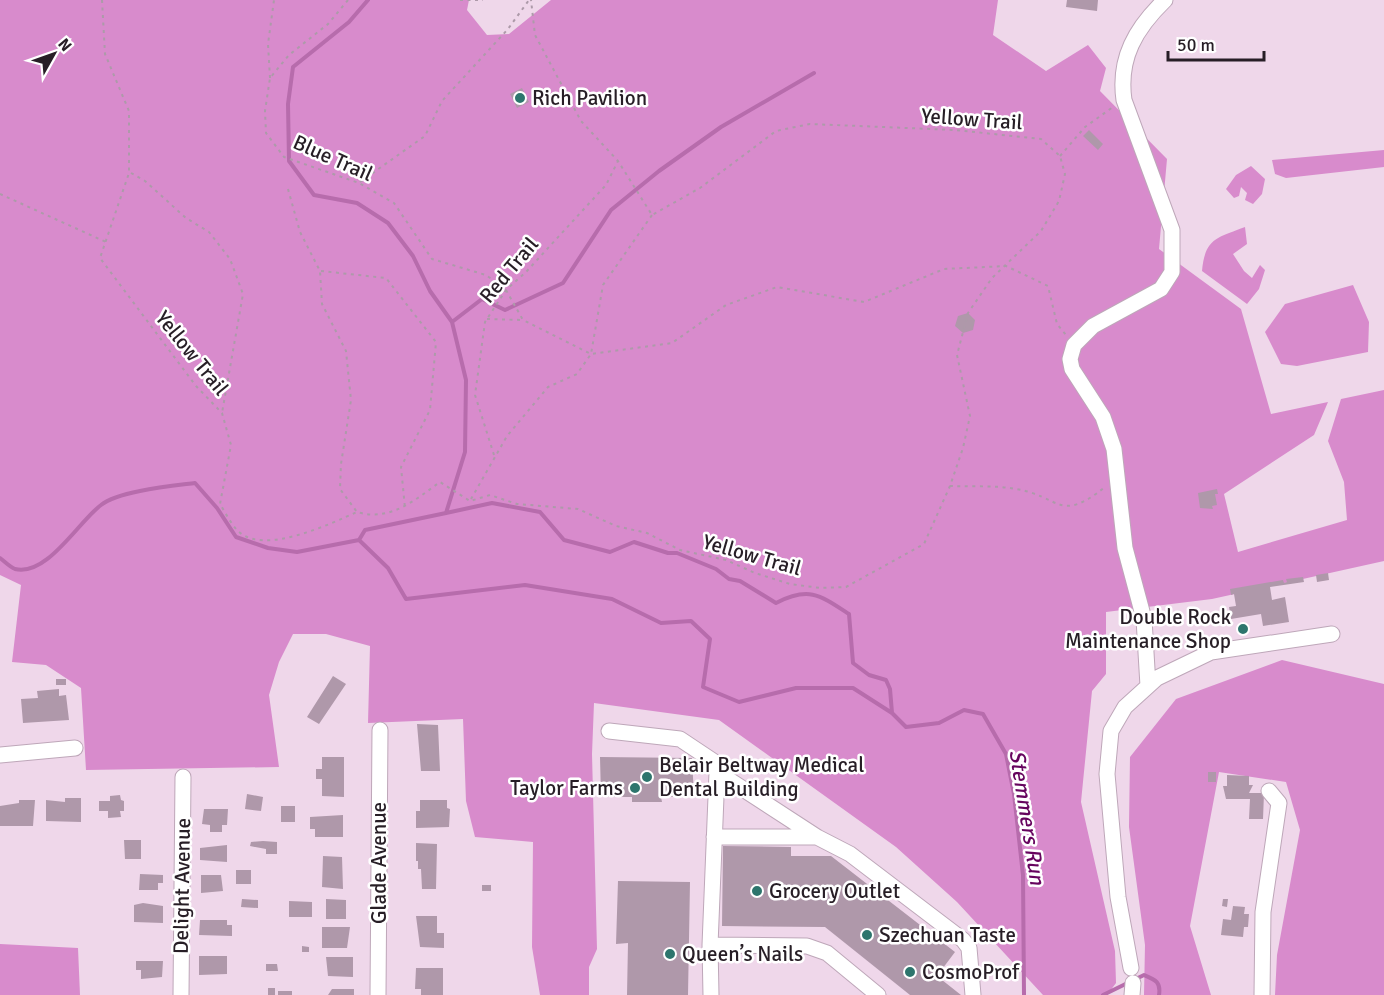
<svg xmlns="http://www.w3.org/2000/svg" width="1384" height="995" viewBox="0 0 1384 995" font-family="Signika,sans-serif">
  <rect width="100%" height="100%" fill="#efd7ea"/>
  <path fill="#d88bcc" d="M0,0H469L467,10L487,35L509,34L551,0H998L993,35L1046,71L1088,45L1106,68L1100,91L1167,159L1159,249L1241,309L1271,414L1328,402L1314,435L1224,494L1238,552L1347,520L1344,482L1328,441L1341,399L1384,390V561L1212,599L1106,612V674L1092,691L1081,802L1115,951L1116,983L1107,995H1043L957,902L896,847L719,720L594,703L592,754L597,949L589,967V995H540L532,947L533,842L475,837L466,801L463,719L368,723L370,646L326,634H293L279,662L269,695L279,767L86,770L81,688L46,665L12,662L21,585L0,575Z
    M1384,150V167L1286,178L1275,174L1272,160Z
    M1251,166L1265,179L1262,194L1253,204L1245,200L1247,193L1241,187L1239,196L1234,198L1226,189L1236,175Z
    M1245,227L1247,244L1233,254L1244,271L1252,278L1260,265L1265,270L1259,289L1247,304L1202,271C1205,238 1217,238 1245,227Z
    M1353,285L1369,322L1368,352L1297,366L1281,364L1265,332L1285,304Z
    M1282,660L1384,684V995H1275L1277,955L1300,830L1286,782L1219,772L1190,926L1211,995H1144L1145,945L1129,827L1130,757L1176,699Z
    M0,944L78,948L80,995H0Z"/>
  <g fill="none" stroke-linecap="round" stroke-linejoin="round">
    <path stroke="#b76cac" stroke-width="4" d="M452,322L482,299L505,310L563,283L611,210L659,171L721,127L814,73
      M446,513L492,503L540,512L564,540L610,552L634,542L668,553H677L716,569L729,579L740,581L776,603C809,586 820,595 849,614L853,663L869,675L886,680L890,689L892,713
      M359,540L388,568L406,599L525,585L612,599L661,623L691,621L710,639L703,687L739,702L796,688H853L892,713L906,727L939,723L964,710L983,714L1006,754L1014,794L1023,875L1024,995
      M359,540L365,530L446,513L465,452L466,380L452,322L430,291L413,256L388,223L357,203L314,195L289,161L288,104L293,67L349,22L368,0
      M0,558C4,561 10,567 15,569C47,577 79,521 101,505C119,491 172,486 195,483L217,508L236,537L268,548L297,552L359,540
      M1103,995L1144,975C1156,980 1161,982 1159,995"/>
  </g>
  <path fill="#af98aa" d="M1067,0H1098L1097,11L1066,7Z
    M522,88L529,102L517,108L510,94Z
    M1089,130L1103,144L1098,150L1083,136Z
    M968,313L975,320L973,330L963,333L955,326L958,316Z
    M1217,489L1218,494H1215L1217,505L1212,506L1213,509L1200,508L1198,493Z
    M1328,573L1329,580L1317,582L1316,575Z
    M1303,577L1304,582L1270,587L1272,600L1285,597L1289,622L1263,626L1261,614L1231,619L1229,607L1236,606L1234,594L1231,595L1230,589L1283,580L1284,583L1287,582L1286,579Z
    M333,676L346,684L319,724L307,717Z
    M56,679H66V685H56Z
    M59,689V696L66,695L69,720L23,723L21,699L38,698L37,691Z
    M417,724L438,725L440,771H421Z
    M322,757H344V797L322,796V779H316V769H322Z
    M600,757L692,758L694,797H661L662,802H632V797H601Z
    M1208,772H1216V782H1208Z
    M1227,775L1249,776V785H1253L1249,793H1264L1263,819H1249L1250,799H1226L1223,786H1227Z
    M247,794L263,797L261,811L245,809Z
    M120,795L121,800L124,801V811H120L121,817L108,818V811H99V801H110V796Z
    M65,798H81V822L46,821V800L65,802Z
    M19,800H35L33,826H0V806L19,803Z
    M420,800H447V808L450,809L449,827L416,828V811H420Z
    M281,806H295V822H281Z
    M204,809H228L227,825H222V832H210V825L202,824Z
    M343,815V837H315V829H310V817Z
    M124,840H141V859H125Z
    M263,841L277,842V854H266V849L250,846L251,842Z
    M416,843L437,844L436,889H422L421,869H418V861H416Z
    M227,845V862L200,860V848Z
    M723,846L791,847V856H831L955,952L937,976L961,995H910L825,927L722,926Z
    M323,856L342,857L343,889L322,887Z
    M236,870H251V884H236Z
    M140,874L163,875V883H158V890H139Z
    M201,875H221L223,891L201,893Z
    M618,881L690,882L688,995H627L628,943L616,944Z
    M482,885H491V891H482Z
    M242,899L258,900V908L241,907Z
    M326,899L346,900V919H326Z
    M1223,899H1228L1227,907L1222,906Z
    M289,901L312,902V917H289Z
    M143,903L163,906V923L134,922V905Z
    M1233,906L1245,907L1244,914H1249L1248,927H1244L1243,937L1221,935L1223,919L1231,920Z
    M416,916H437V933H444V948L420,947Z
    M200,920H227V925H232V936L199,935Z
    M322,927H350L347,948H322Z
    M302,946L309,947V952H302Z
    M199,956H227V974L199,975Z
    M326,957H353V977L328,976Z
    M136,961H163L162,977L141,979V970H136Z
    M266,964H277L278,971H266Z
    M416,968H443V995H421V989H415Z
    M268,988H275V995H268Z
    M332,989H354V995H328Z
    M278,991H292V995H278Z"/>
  <g fill="none" stroke-linecap="round" stroke-linejoin="round">
    <defs>
      <path id="minor" d="M1148,686L1144,619L1125,548L1114,449L1103,417L1072,369L1070,359L1074,345L1093,326L1161,289L1172,272V230L1124,100C1118,58 1136,28 1165,0
        M609,731L680,739L716,763L717,772L817,837
        M0,755L75,748
        M714,837H817L850,854L963,940L969,948L973,995
        M710,945L717,772
        M1131,968L1118,897L1107,774L1111,731L1125,707L1157,678L1211,652L1332,634
        M181,995L183,777
        M378,995L380,730
        M711,995L710,945L807,946L827,953L878,995
        M1132,995L1133,983
        M1262,995L1263,912L1279,803L1269,791"/>
    </defs>
    <use href="#minor" stroke="#bea7b9" stroke-width="17"/>
    <path stroke="#ad9aa9" stroke-width="2" stroke-dasharray="3 4.5" stroke-linecap="butt" d="M102,0L105,54L129,111V173L100,258L196,386L222,413L231,445L220,504C225,512 231,524 238,531C263,556 330,524 357,512C390,522 415,500 440,482L470,501L490,495L517,504L578,509L616,526L647,533L680,550L726,560L755,573L790,584L820,588L846,587L924,544L950,486L963,448L970,416L957,355L968,313L992,278L1041,231L1059,201L1065,174L1060,156L1041,139L955,130L810,124L776,131L700,188L652,215L618,161L581,121L535,35L531,0
      M348,0L328,24L289,55L270,78L265,111L266,133L284,157L359,183L394,203L432,259L486,275L506,290L523,320L591,354L672,343L726,305L777,287L864,302L944,269L1006,266L1048,286L1057,324L1066,335
      M460,0H483
      M270,78L268,44L274,0
      M1060,156L1085,127L1113,107
      M131,173L145,181L186,218L209,232L230,259L243,294L222,413
      M360,182L425,136L442,101L508,29L529,0
      M288,189L300,232L320,271L322,304L346,351L351,400L341,464L340,489L357,512
      M0,194L106,242
      M321,271L386,278L436,342L430,410L401,467L405,508
      M487,319L523,320
      M494,455L475,395L485,322L506,290L526,272L606,185L618,161
      M950,486C971,487 995,485 1016,489C1060,496 1059,524 1105,487
      M471,499L507,436L548,387L577,374L591,354L603,285L652,215"/>
    <use href="#minor" stroke="#fff" stroke-width="15"/>
  </g>
  <g fill="#2d756d" stroke="#fff" stroke-width="2">
    <circle cx="520" cy="98" r="6"/>
    <circle cx="1243" cy="629" r="6"/>
    <circle cx="647" cy="777" r="6"/>
    <circle cx="635" cy="788" r="6"/>
    <circle cx="757" cy="891" r="6"/>
    <circle cx="867" cy="935" r="6"/>
    <circle cx="670" cy="954" r="6"/>
    <circle cx="910" cy="972" r="6"/>
  </g>
  <g text-anchor="middle" stroke-width="5" stroke-linejoin="round" paint-order="stroke">
    <g font-size="21" fill="#271e26" stroke="#fff" text-anchor="start">
      <text x="532" y="105">Rich Pavilion</text>
      <text x="1231" y="624" text-anchor="end">Double Rock<tspan x="1231" dy="24">Maintenance Shop</tspan></text>
      <text x="659" y="772">Belair Beltway Medical<tspan x="659" dy="24">Dental Building</tspan></text>
      <text x="623" y="795" text-anchor="end">Taylor Farms</text>
      <text x="769" y="898">Grocery Outlet</text>
      <text x="879" y="942">Szechuan Taste</text>
      <text x="682" y="961">Queen’s Nails</text>
      <text x="922" y="979">CosmoProf</text>
    </g>
    <g font-size="21" fill="#271e26" stroke="#fff">
      <text transform="translate(972 119) rotate(4)" y="7">Yellow Trail</text>
      <text transform="translate(333 158) rotate(24)" y="7">Blue Trail</text>
      <text transform="translate(509 270) rotate(-50)" y="7">Red Trail</text>
      <text transform="translate(192 353) rotate(51)" y="7">Yellow Trail</text>
      <text transform="translate(752 555) rotate(16)" y="7">Yellow Trail</text>
      <text transform="translate(379 863) rotate(-90)" y="7">Glade Avenue</text>
      <text transform="translate(182 886) rotate(-89)" y="7">Delight Avenue</text>
    </g>
    <g font-size="22" font-style="italic" fill="#66045e" stroke="#fff">
      <text transform="translate(1028 817) rotate(81)" y="8">Stemmers Run</text>
    </g>
  </g>
  <g transform="translate(54 54) rotate(50)" stroke="#ffffff" stroke-width="4.5" paint-order="stroke">
  <path d="M0-4.5L10 22L0 15L-10 22Z" fill="#271e26"/>
  <text y="-9" font-size="16" font-weight="bold" text-anchor="middle" fill="#271e26">N</text>
  </g>
  <path d="M1168 51v9h96v-9" fill="none" stroke="#271e26" stroke-width="3"/>
  <text x="1177" y="51" font-size="18" fill="#271e26" stroke="#ffffff" stroke-width="4.5" paint-order="stroke">50 m</text>
</svg>
